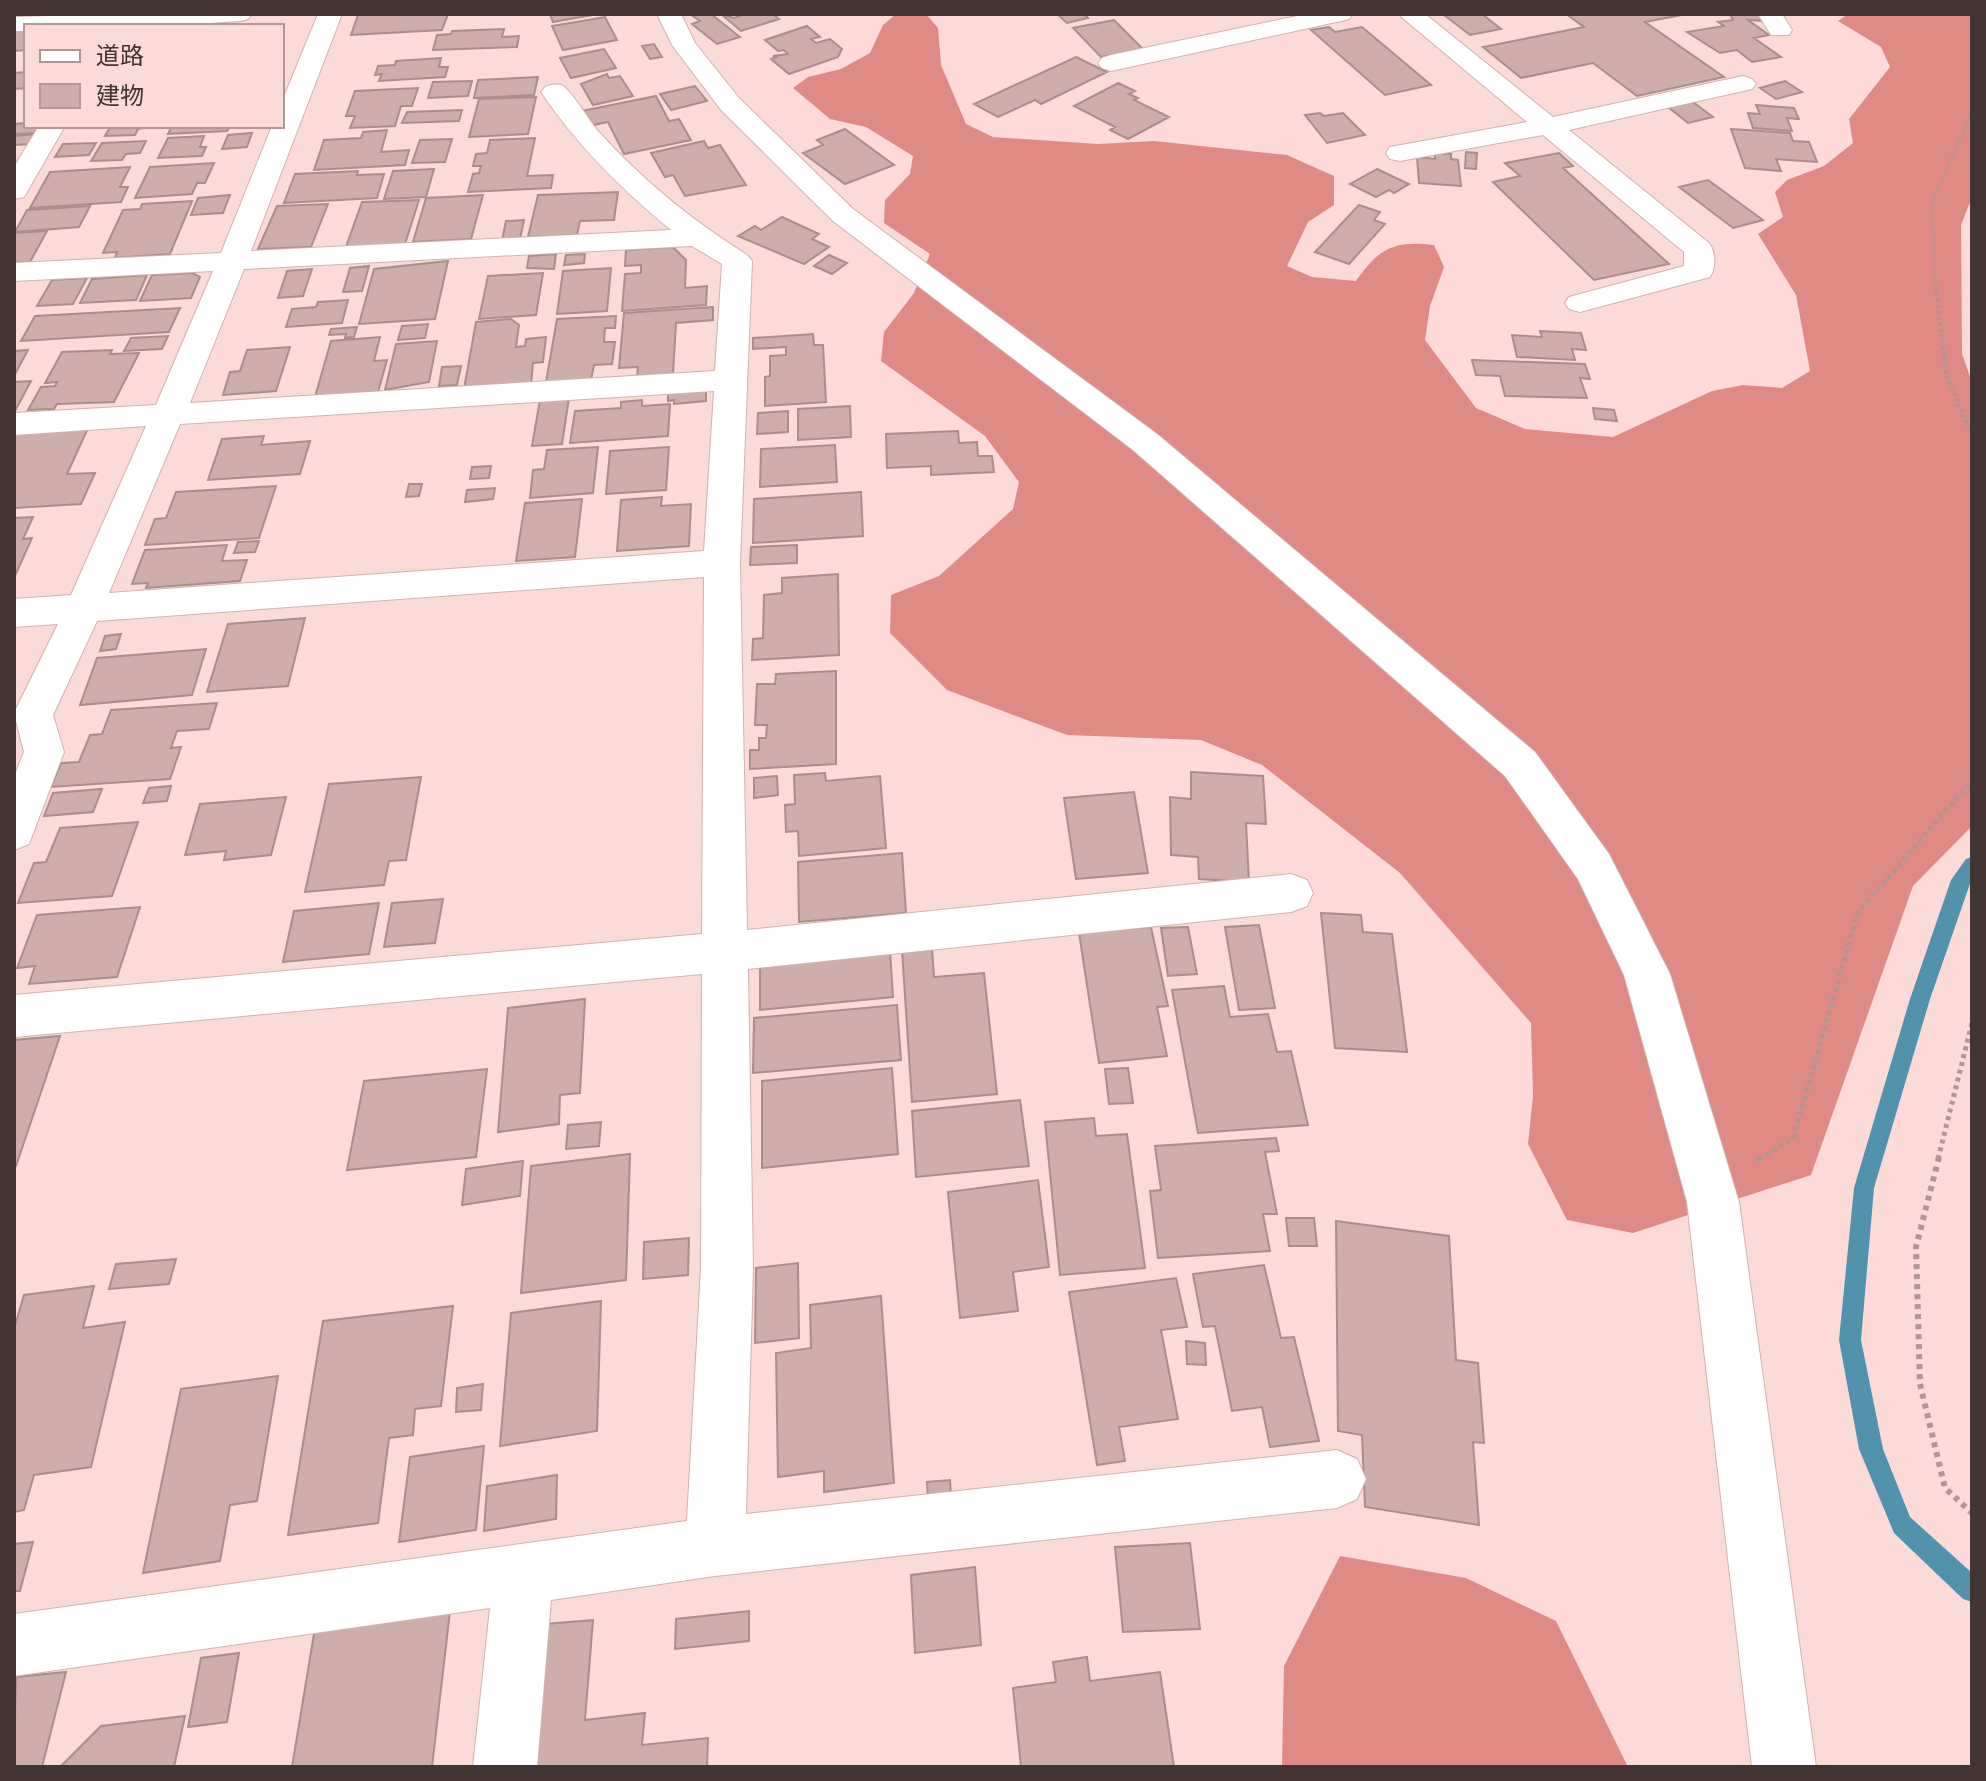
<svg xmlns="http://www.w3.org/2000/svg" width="1986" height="1781" viewBox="0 0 1986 1781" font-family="'Public Sans','Noto Sans JP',sans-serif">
  <rect width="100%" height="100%" fill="#fcdad7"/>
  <path fill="#df8a84" d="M896,14H926L938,28L941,65L966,124L993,137L1098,144L1154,141L1287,155L1334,176V205L1308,222L1287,266L1312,277L1356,281C1379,248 1394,240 1434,245L1444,267L1430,306L1425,340L1476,408L1525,429L1613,437L1712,391L1743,385L1782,388L1810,371L1796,295L1758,234L1783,217L1775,192L1787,180L1824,166L1853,143L1849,119L1890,67L1881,47L1838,21L1848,14H1972V197L1961,225L1962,354L1972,382V826L1913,886L1811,1175L1633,1233L1567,1220L1528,1144L1533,1096L1531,1023L1400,873L1262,765L1201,740L1067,735L947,690L890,633L891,595L939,576L1013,509L1019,482L985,436L881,361L884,332L914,293L930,254L884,223L885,200L910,174L913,156L866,127L830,119L793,88L808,77L841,69L870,53L883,25Z
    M1340,1556L1466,1578L1556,1621L1628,1767H1282L1284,1666Z"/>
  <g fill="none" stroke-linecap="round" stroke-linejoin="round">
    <path fill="#5292ab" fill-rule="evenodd" d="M1972,857V878L1930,999L1874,1188L1861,1340L1883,1449L1910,1517L1972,1573V1602L1963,1599L1894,1533L1859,1449L1839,1340L1854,1188L1910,999L1951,880L1966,859Z"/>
  </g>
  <path fill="#ceadab" stroke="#ac8d8a" stroke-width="2" d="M448,14L442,30L351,35L358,15Z
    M550,14H593V15L553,22Z
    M690,14H711L740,37L717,44L692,24L700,21Z
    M721,14L734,18L745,14H773L779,19L741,31Z
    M1057,14H1084L1088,18L1067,23Z
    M1482,14L1501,29L1470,35L1444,15Z
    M1566,14H1687L1645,22L1724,77L1637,96L1593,63L1521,78L1483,47L1584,27Z
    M1730,14H1760L1763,21L1748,20L1769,35L1754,38L1781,57L1752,62L1737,50L1720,53L1687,32L1724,26L1718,22L1733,20Z
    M605,17L617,40L563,50L552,26Z
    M1114,20L1143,49L1101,57L1073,28Z
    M807,26L820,37L811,39L816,43L830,39L842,49L838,57L789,74L771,59L776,57L773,56L788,54L784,50L778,51L765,40Z
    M1329,27L1335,32L1362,27L1431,85L1385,95L1311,30Z
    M504,29L502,37L519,36L517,47L433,50L437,35L451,34L452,31Z
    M26,30V50L14,51V31Z
    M654,44L662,57L650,59L642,46Z
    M604,49L616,68L571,78L560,58Z
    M1076,57L1107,72L1041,104L1035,100L998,117L974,104Z
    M441,58L439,67H448L445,77L379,81L382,74L375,75L378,66L395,65L396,61Z
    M26,72V88L14,89V73Z
    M607,74L609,78L620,76L633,96L593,105L581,84Z
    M538,77L534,95L474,98L478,80Z
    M472,81L468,96L428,98L433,82Z
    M1785,81L1802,92L1776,99L1760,88Z
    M1118,83L1135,91L1129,94L1138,98L1134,100L1169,117L1128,139L1110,130L1115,127L1074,106Z
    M695,86L707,101L671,110L660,94Z
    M418,88L412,106H401L395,126L350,128L355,116H346L355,91Z
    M656,96L669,121L679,119L691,140L624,154L608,122L584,127L577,112Z
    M536,97L528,134L469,137L479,99Z
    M1693,102L1713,117L1688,123L1668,107Z
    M1756,105L1794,108L1799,119L1787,118L1792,131L1753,128L1748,113L1760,114Z
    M462,110L459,121L402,123L407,112Z
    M1320,113L1324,116L1343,113L1365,135L1327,143L1305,115Z
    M26,123V126H42L38,133L14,134V124Z
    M111,126H153L138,129L135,135L105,136Z
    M172,126H230L227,131L168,134Z
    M845,129L894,165L845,184L803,153L823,145L817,140Z
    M1731,129L1790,133L1793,141L1809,142L1817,162L1776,159L1781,171L1745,168Z
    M387,130L381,152L409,150L405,165L314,170L324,140L361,138L363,132Z
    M252,133L247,147L222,149L228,135Z
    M37,134L32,144L14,145V136Z
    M204,136L200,147H206L202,156L158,158L168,138Z
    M535,138L527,176L553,175L551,188L468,192L473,174L479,173L481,166H473L476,154L487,153L490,140Z
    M452,139L445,162L412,163L420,140Z
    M146,141L140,153L126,154L122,160L91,161L102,143Z
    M704,141L708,148L720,145L746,185L685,196L673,175L665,177L651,153Z
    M96,143L89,155L55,157L63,144Z
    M1466,152L1477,153L1476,169L1465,168Z
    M1435,153L1451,154V159L1458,160L1461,186L1419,183L1417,157L1435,159Z
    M1559,153L1573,166L1563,168L1669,264L1594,280L1493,182L1520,176L1505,163Z
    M214,163L205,183H197L192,194L135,198L150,167Z
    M130,167L120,187H128L121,202L30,208L50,172Z
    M434,169L426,197L384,199L393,171Z
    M1377,169L1409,184L1394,193L1389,190L1376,197L1350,184Z
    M358,171L357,175L384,174L377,198L284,203L295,174Z
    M1708,180L1763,220L1733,228L1679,187Z
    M618,192L614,220L580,221L577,235L528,237L538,195Z
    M230,195L223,213L191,215L198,198Z
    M483,195L471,239L413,242L426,198Z
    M419,200L405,244L346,247L362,202Z
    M192,201L170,254L115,258L117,252L103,253L123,210L140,209L142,204Z
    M328,204L311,247L258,249L277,206Z
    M1359,205L1380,212L1374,220L1385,224L1349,264L1315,252Z
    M90,206L79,227L15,232L27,210Z
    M782,217L819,234L812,239L829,247L804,264L738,236L755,226L761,230Z
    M524,220L520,239L502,240L506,221Z
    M47,231L30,262L14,263V233Z
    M673,247L686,260L685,288L707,286L706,305L622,311L625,274L641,273V265L625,266L626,250Z
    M556,254L554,269L527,268L529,256Z
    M585,254L584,263L564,265L566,255Z
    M829,255L847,263L832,274L814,266Z
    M448,261L435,319L359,324L374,269Z
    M369,266L362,291L343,292L350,268Z
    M611,268L607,311L557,314L563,271Z
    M312,269L303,296L278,298L287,271Z
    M192,273L200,277L191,298L140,301L152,275Z
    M543,273L536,315L479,319L488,276Z
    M147,275L136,300L80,303L92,279Z
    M87,278L73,304L37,306L52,280Z
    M348,300L342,323L286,327L292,309L316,307L318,302Z
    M713,307V320L676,323L673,374L637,377L638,367L619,368L624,313Z
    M180,308L169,332L21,341L35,316Z
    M616,316L615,328H605L604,342H615L612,364L594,365L591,380L546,382L557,319Z
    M511,319L519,325L516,347L525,346L526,339L546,337L543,362L533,363L531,384L464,389L476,322Z
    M428,324L425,338L398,340L402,326Z
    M357,327L354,337L345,338L346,334L329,335L331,329Z
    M1540,331L1581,333L1586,350L1572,349L1575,360L1517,357L1512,335L1542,337Z
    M813,334L814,345H823L826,402L765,406V377L770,376V356L786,355V347L753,349V338Z
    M168,336L162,349L124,351L131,338Z
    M380,337L374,361L387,360L378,392L315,397L331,341Z
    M437,341L429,382L385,390L396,344Z
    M290,347L276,391L223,395L230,372L240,371L247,350Z
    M28,350L14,376V351Z
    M112,350L110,354L139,353L114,402L57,404L54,409L28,410L41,387L55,386L57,382L45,383L62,352Z
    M1472,360L1585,364L1590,379L1580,378L1587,398L1505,396L1500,376L1476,375Z
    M461,366L457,385L439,386L442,367Z
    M31,381L15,411H14V382Z
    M706,388V401L674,404V400L668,401V392Z
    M569,398L562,444L532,446L540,400Z
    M642,400V406L670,404L668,436L570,443L575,411L621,408V402Z
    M850,406L851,437L798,440V409Z
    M1593,408L1614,410L1617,421L1595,419Z
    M788,411V432L757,434L758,413Z
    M89,426L67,474L95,473L81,504L14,508V431Z
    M958,431L959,443L977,442L978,456H992L994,472L931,475V466L887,468L886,434Z
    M264,436L261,445L310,441L300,474L208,480L222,439Z
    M835,445L837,482L760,487L761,449Z
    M598,447L593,493L530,498L533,470L544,469L547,450Z
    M669,447L666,490L606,494L610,451Z
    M491,466L489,478L470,479L472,467Z
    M409,484H422L419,496L406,497Z
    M276,486L259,538L145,545L155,519L166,518L176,492Z
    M495,488L493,499L465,502L467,490Z
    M861,492L863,536L753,543L754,499Z
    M662,497L661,506L691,504L689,546L617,551L621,500Z
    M582,499L575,557L516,561L525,503Z
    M33,517L23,539L32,538L14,578V518Z
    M259,541L255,552L234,553L238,542Z
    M227,545L222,561L247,560L240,581L146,588L148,583L132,584L145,550Z
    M797,545V563L750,565L751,547Z
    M838,574L839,655L752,660L753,639L763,638L764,595L782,593V578Z
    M305,618L288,686L207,692L228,624Z
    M121,634L116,649L100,651L105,636Z
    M206,649L192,695L80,705L97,658Z
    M836,671V764L750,769V750H759V738H766L767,725H755L757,684H775L776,674Z
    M217,703L209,729L177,731L171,748L181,747L170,779L51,787L61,763L79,762L90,735L102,734L111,710Z
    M1191,772L1263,776L1266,824L1246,823L1249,882L1199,879L1198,857L1171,855L1170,797L1191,799Z
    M825,773L826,781L880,776L886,848L799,856L798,831L786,832L785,805L795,804L794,775Z
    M777,776L778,795L754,798V778Z
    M421,777L406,860L389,861L384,885L305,892L329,784Z
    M171,786L167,801L143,803L149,788Z
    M102,789L93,812L44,816L53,793Z
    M1134,792L1148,873L1076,879L1064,798Z
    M286,797L271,855L224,860L226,851L185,855L200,804Z
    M138,822L112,896L18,903L34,863L46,862L60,828Z
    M902,853L906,913L799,922L798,862Z
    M443,899L435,943L384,947L392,903Z
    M379,903L369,954L283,962L294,911Z
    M140,907L117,977L29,984L35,966L17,968L37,915Z
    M1321,913L1361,915L1363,932L1392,934L1407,1052L1335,1048Z
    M1259,925L1275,1008L1239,1010L1225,927Z
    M1151,927L1168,1006L1157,1007L1167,1056L1099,1063L1079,933Z
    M1188,927L1197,974L1168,976L1161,928Z
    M932,948L934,977L984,973L997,1094L912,1102L902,950Z
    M890,951L893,997L760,1010V964Z
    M1224,986L1230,1017L1268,1014L1277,1052L1291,1051L1308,1125L1198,1133L1172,990Z
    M585,999L580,1093L560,1095L559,1124L498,1132L508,1008Z
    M897,1005L901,1060L753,1073L754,1018Z
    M60,1036L16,1166H14V1040Z
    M892,1068L898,1154L762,1168V1081Z
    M1128,1068L1133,1103L1109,1104L1105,1069Z
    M487,1069L476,1157L347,1170L364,1081Z
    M1020,1100L1029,1166L916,1177L912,1111Z
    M1094,1118L1096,1136L1127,1134L1145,1268L1060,1275L1045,1122Z
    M601,1122L599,1146L566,1149L568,1125Z
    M1276,1138L1279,1151L1265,1152L1277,1214H1263L1270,1251L1158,1258L1150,1191L1161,1190L1155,1146Z
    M630,1154L626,1280L521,1293L531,1166Z
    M523,1161L520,1196L462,1205L466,1169Z
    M1038,1180L1049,1267L1013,1272L1018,1311L960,1318L948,1192Z
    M1286,1218H1314L1317,1246H1289Z
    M1336,1221L1449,1236L1456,1360L1478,1363L1484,1443L1473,1442L1479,1525L1365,1507L1362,1435L1338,1431Z
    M689,1238L688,1275L643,1279L644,1242Z
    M176,1259L169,1284L109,1289L116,1264Z
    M798,1263L799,1338L755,1343L756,1268Z
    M1264,1265L1281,1338L1294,1337L1319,1441L1270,1447L1262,1407L1232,1411L1215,1326L1203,1327L1193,1274Z
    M1176,1278L1187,1327L1161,1330L1178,1419L1119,1427L1125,1461L1097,1465L1069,1292Z
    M94,1286L83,1328L125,1322L91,1467L34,1475L24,1510L14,1512V1329L24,1295Z
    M881,1296L894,1483L824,1492V1471L778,1477L776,1353L811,1348L810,1305Z
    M601,1301L597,1431L500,1446L511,1313Z
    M453,1306L441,1406L415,1409L413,1435L389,1438L378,1523L288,1535L323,1321Z
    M1186,1341L1205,1343L1206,1365L1187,1364Z
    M278,1376L257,1501L230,1505L220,1561L143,1573L181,1389Z
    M483,1384L481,1410L456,1412L457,1388Z
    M484,1446L476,1530L399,1542L410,1457Z
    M557,1475L556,1519L484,1531L487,1486Z
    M950,1480L951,1499L928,1500L927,1482Z
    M33,1542L20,1591H14V1544Z
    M1190,1543L1200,1629L1123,1632L1115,1547Z
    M975,1567L981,1645L915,1653L911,1575Z
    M450,1611L432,1767H292L315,1628Z
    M749,1611V1641L675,1649L676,1619Z
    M593,1620L585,1720L645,1713L642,1745L708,1738L707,1767H533L545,1624Z
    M239,1653L227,1722L188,1727L201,1658Z
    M1087,1657L1090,1681L1160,1672L1174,1767H1021L1013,1688L1056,1682L1053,1662Z
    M66,1672L42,1767H14L16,1677Z
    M185,1716L174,1767H60L101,1726Z"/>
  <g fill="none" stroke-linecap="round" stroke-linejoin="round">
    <defs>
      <path id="minor" d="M123,14H252L248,19L240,21L163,26H26V31H14V17Z
        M318,14H342L251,251L671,230C621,189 577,145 541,92L545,87C550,85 558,83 563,86C573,93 588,119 597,130C641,179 691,220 747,255L752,261L740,563L747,930L1291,874L1307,880L1313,893L1307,906L1291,912L748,969L753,1267L746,1514L1337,1450L1357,1459L1366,1479L1357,1499L1337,1508L715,1576L551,1600L537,1767H473L490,1608L14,1676V1614L687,1521L701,1267L702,974L14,1037V995L702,934L704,577L97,621L53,715L64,752L29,844L14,850V777L24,752L14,713L58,624L14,627V599L71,595L146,426L14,435V413L156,405L213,271L14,281V263L221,253L272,126H282V102ZM692,246L722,264L715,371L190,403L244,269ZM714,391L704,551L109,593L180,424Z
        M657,14H681L695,43L739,98L853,209L1157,434L1535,752L1609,854L1670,974L1739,1202L1816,1767H1752L1687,1202L1624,975L1578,879L1505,776L1133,450L833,221L721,110L672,45Z
        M1307,14H1353L1349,19L1341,21L1111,71L1102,68L1098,63L1102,58L1111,55Z
        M1398,14H1425L1553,117L1743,76L1752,79L1756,84L1752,89L1569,130L1709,243C1716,252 1716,268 1710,277L1580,312L1569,309L1565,303L1569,297L1684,266V252L1543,135L1400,161L1390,159L1386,153L1390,147L1527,122Z
        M1758,14H1782L1792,30L1789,35H1771Z
        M39,126H65L24,197L14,199V167Z"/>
    </defs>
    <use href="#minor" stroke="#d3b2af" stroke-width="2"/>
    <path stroke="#b09694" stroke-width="3" stroke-dasharray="2 2" stroke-linecap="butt" d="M1936,295L1932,202L1972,112"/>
    <path stroke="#b09694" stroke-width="4" stroke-dasharray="3 3" stroke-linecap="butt" d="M1936,293L1947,377L1972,436"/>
    <path stroke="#b09694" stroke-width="5" stroke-dasharray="4 4" stroke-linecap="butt" d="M1759,1159L1793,1138L1858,912L1972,780
      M1938,1159L1972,1023"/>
    <path stroke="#b09694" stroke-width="6" stroke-dasharray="5 5" stroke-linecap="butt" d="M1939,1157L1916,1247L1920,1384L1945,1488L1972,1513
      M1757,1160L1762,1157"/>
    <use href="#minor" fill="#fff" fill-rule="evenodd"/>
  </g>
  <rect width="1986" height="1781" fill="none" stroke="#423433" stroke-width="32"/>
  <rect x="24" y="24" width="260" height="104" fill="#fcdad7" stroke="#b29895" stroke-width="2"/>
  <rect x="40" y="50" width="40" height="12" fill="#ffffff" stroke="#b29895" stroke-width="2"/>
  <text x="96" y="64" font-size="24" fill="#423433">道路</text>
  <rect x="40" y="84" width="40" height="24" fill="#ceadab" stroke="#b29895" stroke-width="2"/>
  <text x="96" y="104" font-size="24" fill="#423433">建物</text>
</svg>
